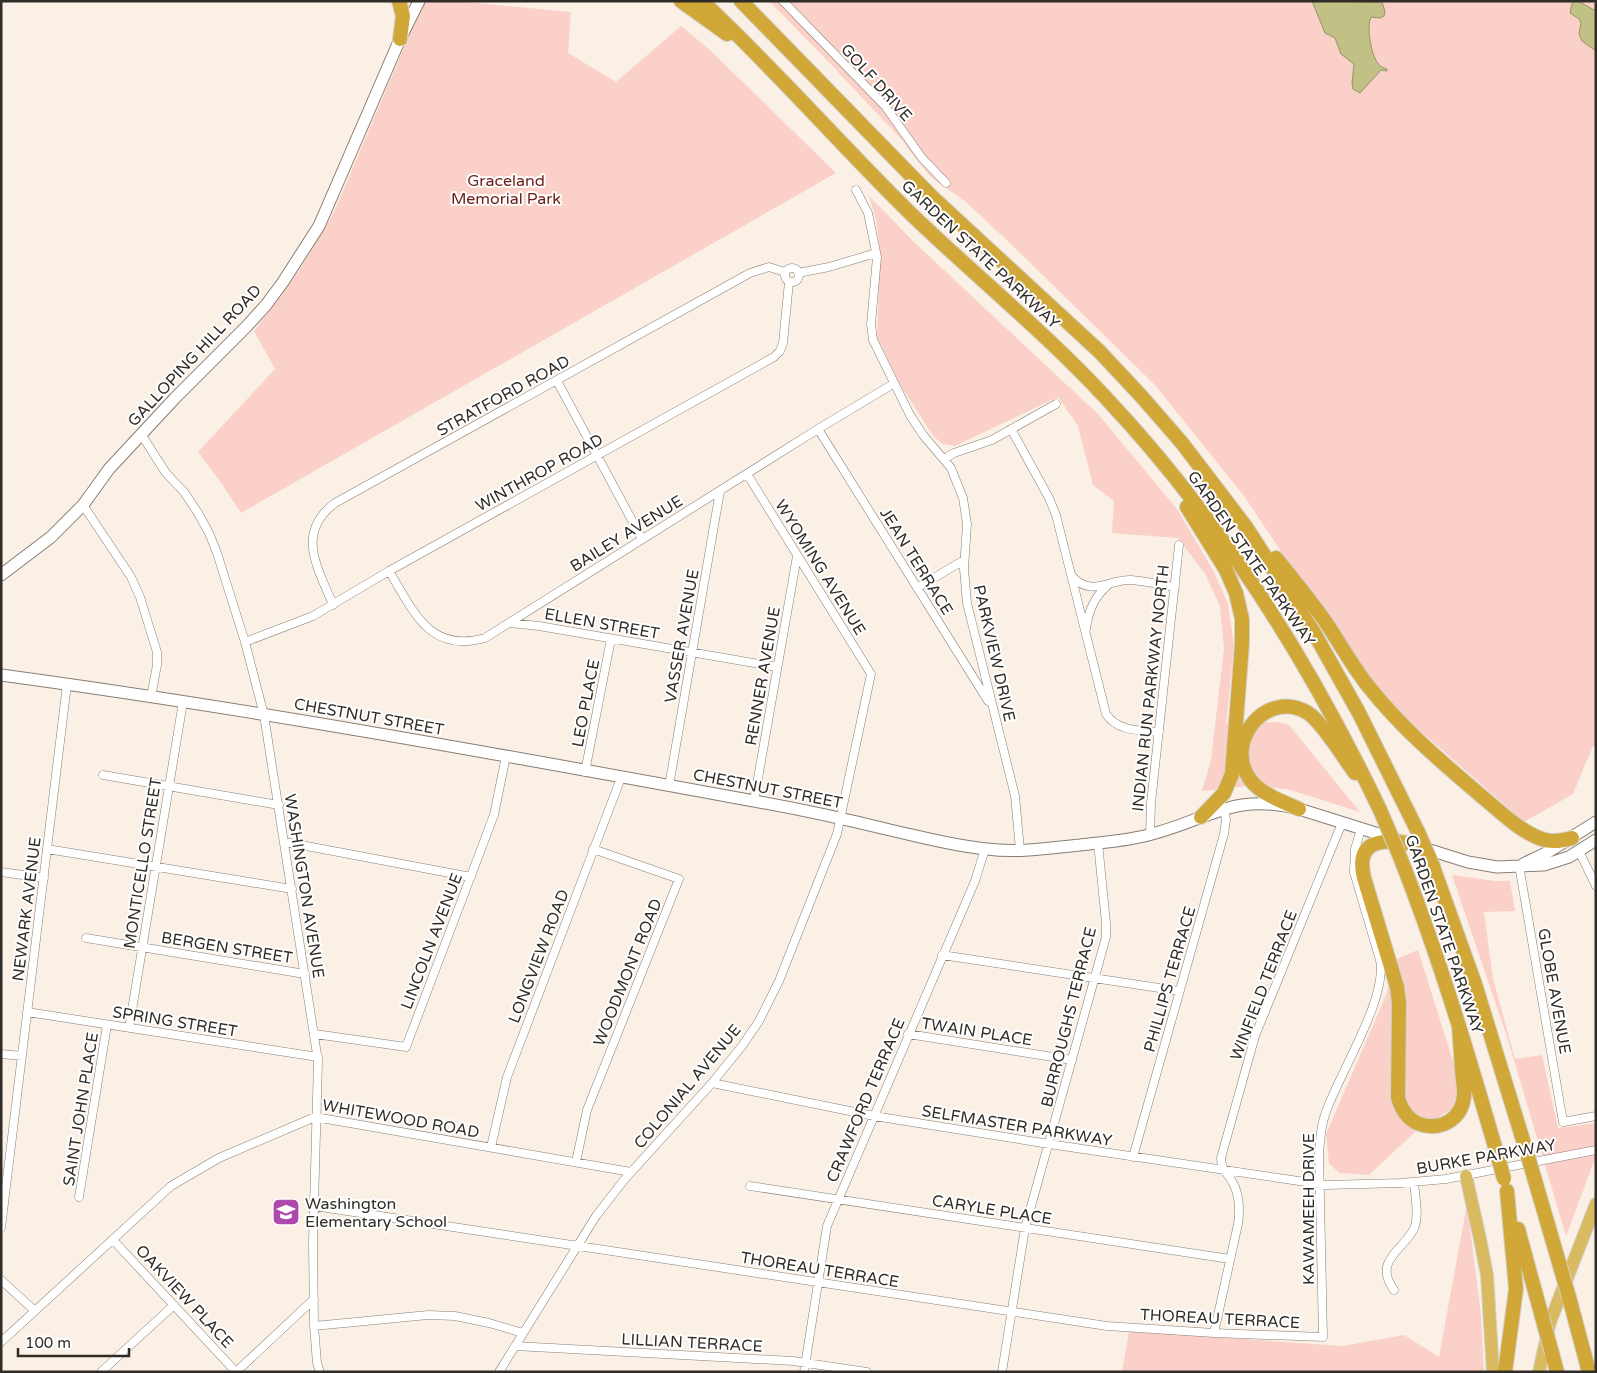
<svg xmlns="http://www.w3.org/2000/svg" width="1597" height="1373" viewBox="0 0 1597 1373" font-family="'Varela Round',sans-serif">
  <rect width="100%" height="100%" fill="#fbf0e5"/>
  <path fill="#fad0c9" d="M424,1H455L571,12L568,53L616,82L681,26L710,50L836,173L241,513L222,484L198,452L275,369L254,331L299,271L334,212Z
    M769,1H1596V746H1593L1573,794L1524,822L1392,706L1301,581L1244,496L1155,385L1013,246L966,202L932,178L915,158L902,140L823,56Z
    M869,196L916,244L1098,414L1177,509L1213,570L1228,604L1234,646L1226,724L1278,722L1289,725L1360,812L1287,789L1249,786L1202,791L1211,760L1224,648L1220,606L1205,574L1178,538L1112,533L1114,501L1093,485L1078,426L1058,397L955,446L943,444L934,437L901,386L877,337L880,251L876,220Z
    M1452,875L1495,881H1510L1515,911L1484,912L1493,979L1515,1059L1542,1055L1558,1128L1596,1123V1156L1566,1236L1508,1040Z
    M1418,950L1459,1080L1458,1095L1451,1109L1438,1118L1417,1130L1369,1175L1340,1173L1329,1164L1326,1134L1387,993L1392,961Z
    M1467,1204L1481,1315L1484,1372H1122L1129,1331L1343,1346L1404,1335L1439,1357Z"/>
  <path fill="#c1c185" stroke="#969469" d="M1312,1L1382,2L1385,11L1384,16L1380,18L1371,17C1366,27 1371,56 1379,65C1380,66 1385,69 1387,69V71L1381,70L1360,93L1353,89L1352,83L1354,64L1341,54L1335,38L1325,33Z
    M1574,1H1578L1596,11V51L1582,41L1579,34L1581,23L1579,19L1570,13L1572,4Z"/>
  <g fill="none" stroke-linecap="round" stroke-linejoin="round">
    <defs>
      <path id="minor" d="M783,1L885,106L922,158L946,183
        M856,190L868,213L877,257L871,324L873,340L910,415L923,435L951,468L963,498L967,524L964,569L967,603L1015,796L1020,850
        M785 275a7 7 0 1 1 14 0a7 7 0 1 1-14 0Z
        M798,273L829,267L876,253
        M557,381L642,539
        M818,429L988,701
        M1011,429L1049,498L1056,515L1106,714C1118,732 1140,730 1159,732
        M141,434L166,473L184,492L198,513L209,533L217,553L245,642L264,715L318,1061L313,1242L314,1326L317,1363L320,1372
        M944,459L954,453L992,440L1056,404
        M83,505L131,577L140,597L157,652V665L151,697
        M389,571C413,610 429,654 485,638L818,429L893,384
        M1072,576C1091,598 1109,579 1131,580C1146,581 1160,585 1175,587
        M917,588L964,560
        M333,605C318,568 295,533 335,503L750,273L769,267L785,272
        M510,623L539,626L777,667
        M1086,629C1088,612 1095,596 1108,585
        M245,642L313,616L389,571L774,357L780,351L783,343L789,282
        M585,772L611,639
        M103,775L279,805
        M669,786L720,491
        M754,801L797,556
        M1150,835L1151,803L1179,545
        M285,842L471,877
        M47,849L292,889
        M1579,851L1596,886
        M1519,865L1563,1122L1596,1116
        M1,872L44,878
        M86,938L305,974
        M942,955L1179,991
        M27,1012L318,1057
        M129,1028L183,702
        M315,1034L406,1047L494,815L506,756
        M908,1034L1072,1060
        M1,1054L22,1056
        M712,1083L874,1116L1049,1144L1326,1185L1401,1183L1446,1179L1596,1150
        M491,1147L507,1077L621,778
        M1133,1157L1224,834L1226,820L1224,808
        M576,1162L587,1110L679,879L593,849
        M750,1186L1230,1259
        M79,1197L107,1025
        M314,1206L1107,1326L1214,1333L1323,1337L1319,1154C1320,1139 1321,1125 1326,1112C1339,1074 1388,998 1380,960L1354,872L1355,849L1361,829
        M1,1228L67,684
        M113,1240L236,1372
        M1,1280L35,1311
        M1394,1290C1371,1259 1408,1248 1415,1226C1419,1213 1415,1196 1414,1182
        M314,1326L428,1315L455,1316L489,1323L523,1333
        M1214,1333L1238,1224C1240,1210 1240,1196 1233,1183C1228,1173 1221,1170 1221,1158L1255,1036L1342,823
        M1,1342L171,1186L219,1158L315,1117L631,1172
        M515,1346L793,1361L867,1372
        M101,1372L174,1305
        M236,1372L314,1299
        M499,1372L596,1216L624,1180L712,1083L742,1046L759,1021L779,981L837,834L871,674L747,474
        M804,1372L827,1226L975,881L985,849
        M1002,1372L1025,1228L1106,937V923L1098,843"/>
      <path id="secondary" d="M1,575L51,537L83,505L109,469L175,398L247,326L266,305L283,282L319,226L400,39L419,1
        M1,675C253,709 503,755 754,801C799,809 845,819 890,830C922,837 954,846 987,849C1018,853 1049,848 1080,845C1104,842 1129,841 1152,834C1210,819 1234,792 1299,809L1468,862L1497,867L1544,865L1569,857L1596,840
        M1523,864L1548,852L1596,822"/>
      <path id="trunk" d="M1466,1176L1480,1239L1487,1275L1493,1372
        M1539,1372L1550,1322L1596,1204"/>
      <path id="motorway" d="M399,1L403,16L400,39
        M681,1L727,34
        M702,1C774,68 838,142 908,211C973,274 1044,331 1106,398C1220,519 1309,661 1380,810
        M741,1L932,197L1100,352L1142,397L1182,443L1246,527L1313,631L1359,713L1418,832
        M1187,507L1226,570L1236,593L1242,619V644L1232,774L1224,793L1201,817
        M1276,558C1293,579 1309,599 1325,621C1340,643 1352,666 1369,687C1403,730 1445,765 1486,800C1503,814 1521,832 1542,839C1552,843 1562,841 1572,838
        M1299,809C1283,802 1264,795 1253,783C1220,746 1265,687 1308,713C1323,723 1343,757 1355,773
        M1408,843C1380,839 1355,841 1364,878L1397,987L1399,1003L1398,1098C1402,1111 1410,1122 1423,1125C1444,1130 1462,1117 1464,1096C1465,1087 1462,1078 1462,1069C1461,1055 1460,1040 1459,1026
        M1398,852C1438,952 1468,1054 1498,1157
        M1432,864L1475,984L1526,1150
        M1534,1177L1560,1266
        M1518,1229L1542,1317
        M1569,1297L1589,1372
        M1552,1353L1557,1372
        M1505,1372L1516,1289L1507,1191"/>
    </defs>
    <use href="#minor" stroke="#887e74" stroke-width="9"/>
    <use href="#secondary" stroke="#887e74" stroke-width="13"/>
    <use href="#trunk" stroke="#d1d1cf" stroke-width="14"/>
    <use href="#motorway" stroke="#d1d1cf" stroke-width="16"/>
    <use href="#minor" stroke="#fff" stroke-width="8"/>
    <use href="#secondary" stroke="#fff" stroke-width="11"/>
    <use href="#trunk" stroke="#daba60" stroke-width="12"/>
    <use href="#motorway" stroke="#d1a838" stroke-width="14"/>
    <defs>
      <path id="motorway-bridge" d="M1380,810L1398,852
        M1418,832L1432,864
        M1526,1150L1534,1177
        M1498,1157L1504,1179
        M1560,1266L1569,1297
        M1542,1317L1552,1353"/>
    </defs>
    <use href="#motorway-bridge" stroke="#d1d1cf" stroke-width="16" stroke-linecap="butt"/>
    <use href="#motorway-bridge" stroke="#d1a838" stroke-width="14"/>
  </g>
  <defs>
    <symbol id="school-square" viewBox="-11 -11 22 22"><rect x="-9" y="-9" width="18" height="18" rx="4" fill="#af48ac" stroke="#fff"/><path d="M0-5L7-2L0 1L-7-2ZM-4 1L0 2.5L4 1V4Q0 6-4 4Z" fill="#fff"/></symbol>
  </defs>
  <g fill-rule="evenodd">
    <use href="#school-square" x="270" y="1196" width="32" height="32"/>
  </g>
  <g text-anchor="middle" stroke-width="4" stroke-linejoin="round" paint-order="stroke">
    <g font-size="16" fill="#302c27" stroke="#fff">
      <text transform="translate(877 82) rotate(48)" y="6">GOLF DRIVE</text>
      <text transform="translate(981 254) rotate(43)" y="6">GARDEN STATE PARKWAY</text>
      <text transform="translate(194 355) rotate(-47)" y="6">GALLOPING HILL ROAD</text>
      <text transform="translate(503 395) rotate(-29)" y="6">STRATFORD ROAD</text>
      <text transform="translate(539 472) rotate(-29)" y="6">WINTHROP ROAD</text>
      <text transform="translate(626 533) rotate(-32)" y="6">BAILEY AVENUE</text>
      <text transform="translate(1252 558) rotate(55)" y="6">GARDEN STATE PARKWAY</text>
      <text transform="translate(917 561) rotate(58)" y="6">JEAN TERRACE</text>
      <text transform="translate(821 567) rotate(58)" y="6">WYOMING AVENUE</text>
      <text transform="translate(602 623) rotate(10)" y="6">ELLEN STREET</text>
      <text transform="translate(681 636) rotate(-80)" y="6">VASSER AVENUE</text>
      <text transform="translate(995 653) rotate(77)" y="6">PARKVIEW DRIVE</text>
      <text transform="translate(762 676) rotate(-80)" y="6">RENNER AVENUE</text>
      <text transform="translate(1150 688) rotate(-84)" y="6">INDIAN RUN PARKWAY NORTH</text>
      <text transform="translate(585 703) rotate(-79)" y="6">LEO PLACE</text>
      <text transform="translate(369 716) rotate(10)" y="6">CHESTNUT STREET</text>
      <text transform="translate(768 788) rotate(11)" y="6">CHESTNUT STREET</text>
      <text transform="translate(142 863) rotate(-81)" y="6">MONTICELLO STREET</text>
      <text transform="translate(305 886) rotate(81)" y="6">WASHINGTON AVENUE</text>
      <text transform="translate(26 909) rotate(-83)" y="6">NEWARK AVENUE</text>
      <text transform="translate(1445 934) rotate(71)" y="6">GARDEN STATE PARKWAY</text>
      <text transform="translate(431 941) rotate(-69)" y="6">LINCOLN AVENUE</text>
      <text transform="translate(227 947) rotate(9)" y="6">BERGEN STREET</text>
      <text transform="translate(538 956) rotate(-69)" y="6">LONGVIEW ROAD</text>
      <text transform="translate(627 972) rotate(-68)" y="6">WOODMONT ROAD</text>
      <text transform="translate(1169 979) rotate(-74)" y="6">PHILLIPS TERRACE</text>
      <text transform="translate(1263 985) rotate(-69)" y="6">WINFIELD TERRACE</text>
      <text transform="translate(1555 991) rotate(80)" y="6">GLOBE AVENUE</text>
      <text transform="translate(1068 1017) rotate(-76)" y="6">BURROUGHS TERRACE</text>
      <text transform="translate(175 1021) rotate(9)" y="6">SPRING STREET</text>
      <text transform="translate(977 1031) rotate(9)" y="6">TWAIN PLACE</text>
      <text transform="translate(687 1086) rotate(-50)" y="6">COLONIAL AVENUE</text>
      <text transform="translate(865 1100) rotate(-67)" y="6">CRAWFORD TERRACE</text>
      <text transform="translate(80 1109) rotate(-81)" y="6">SAINT JOHN PLACE</text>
      <text transform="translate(401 1118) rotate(10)" y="6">WHITEWOOD ROAD</text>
      <text transform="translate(1017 1125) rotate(9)" y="6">SELFMASTER PARKWAY</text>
      <text transform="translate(1486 1156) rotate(-10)" y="6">BURKE PARKWAY</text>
      <text transform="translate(992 1209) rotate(9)" y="6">CARYLE PLACE</text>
      <text transform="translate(1308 1209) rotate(-90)" y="6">KAWAMEEH DRIVE</text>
      <text transform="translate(820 1269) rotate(9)" y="6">THOREAU TERRACE</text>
      <text transform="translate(185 1296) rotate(47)" y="6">OAKVIEW PLACE</text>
      <text transform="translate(1220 1318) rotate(3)" y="6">THOREAU TERRACE</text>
      <text transform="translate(692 1342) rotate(3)" y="6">LILLIAN TERRACE</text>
    </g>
    <g font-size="16" fill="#6d211a" stroke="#fff">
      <text x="506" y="186">Graceland<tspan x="506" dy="18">Memorial Park</tspan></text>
    </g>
    <g font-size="16" fill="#302c27" stroke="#fff" text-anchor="start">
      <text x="305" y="1209">Washington<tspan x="305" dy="18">Elementary School</tspan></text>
    </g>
  </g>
  <rect width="1597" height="1373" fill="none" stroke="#302c27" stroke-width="5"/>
  <path d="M18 1348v8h111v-8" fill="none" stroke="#302c27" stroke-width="2.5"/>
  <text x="25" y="1348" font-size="15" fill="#302c27" stroke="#ffffff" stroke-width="4" paint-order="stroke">100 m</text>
</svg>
